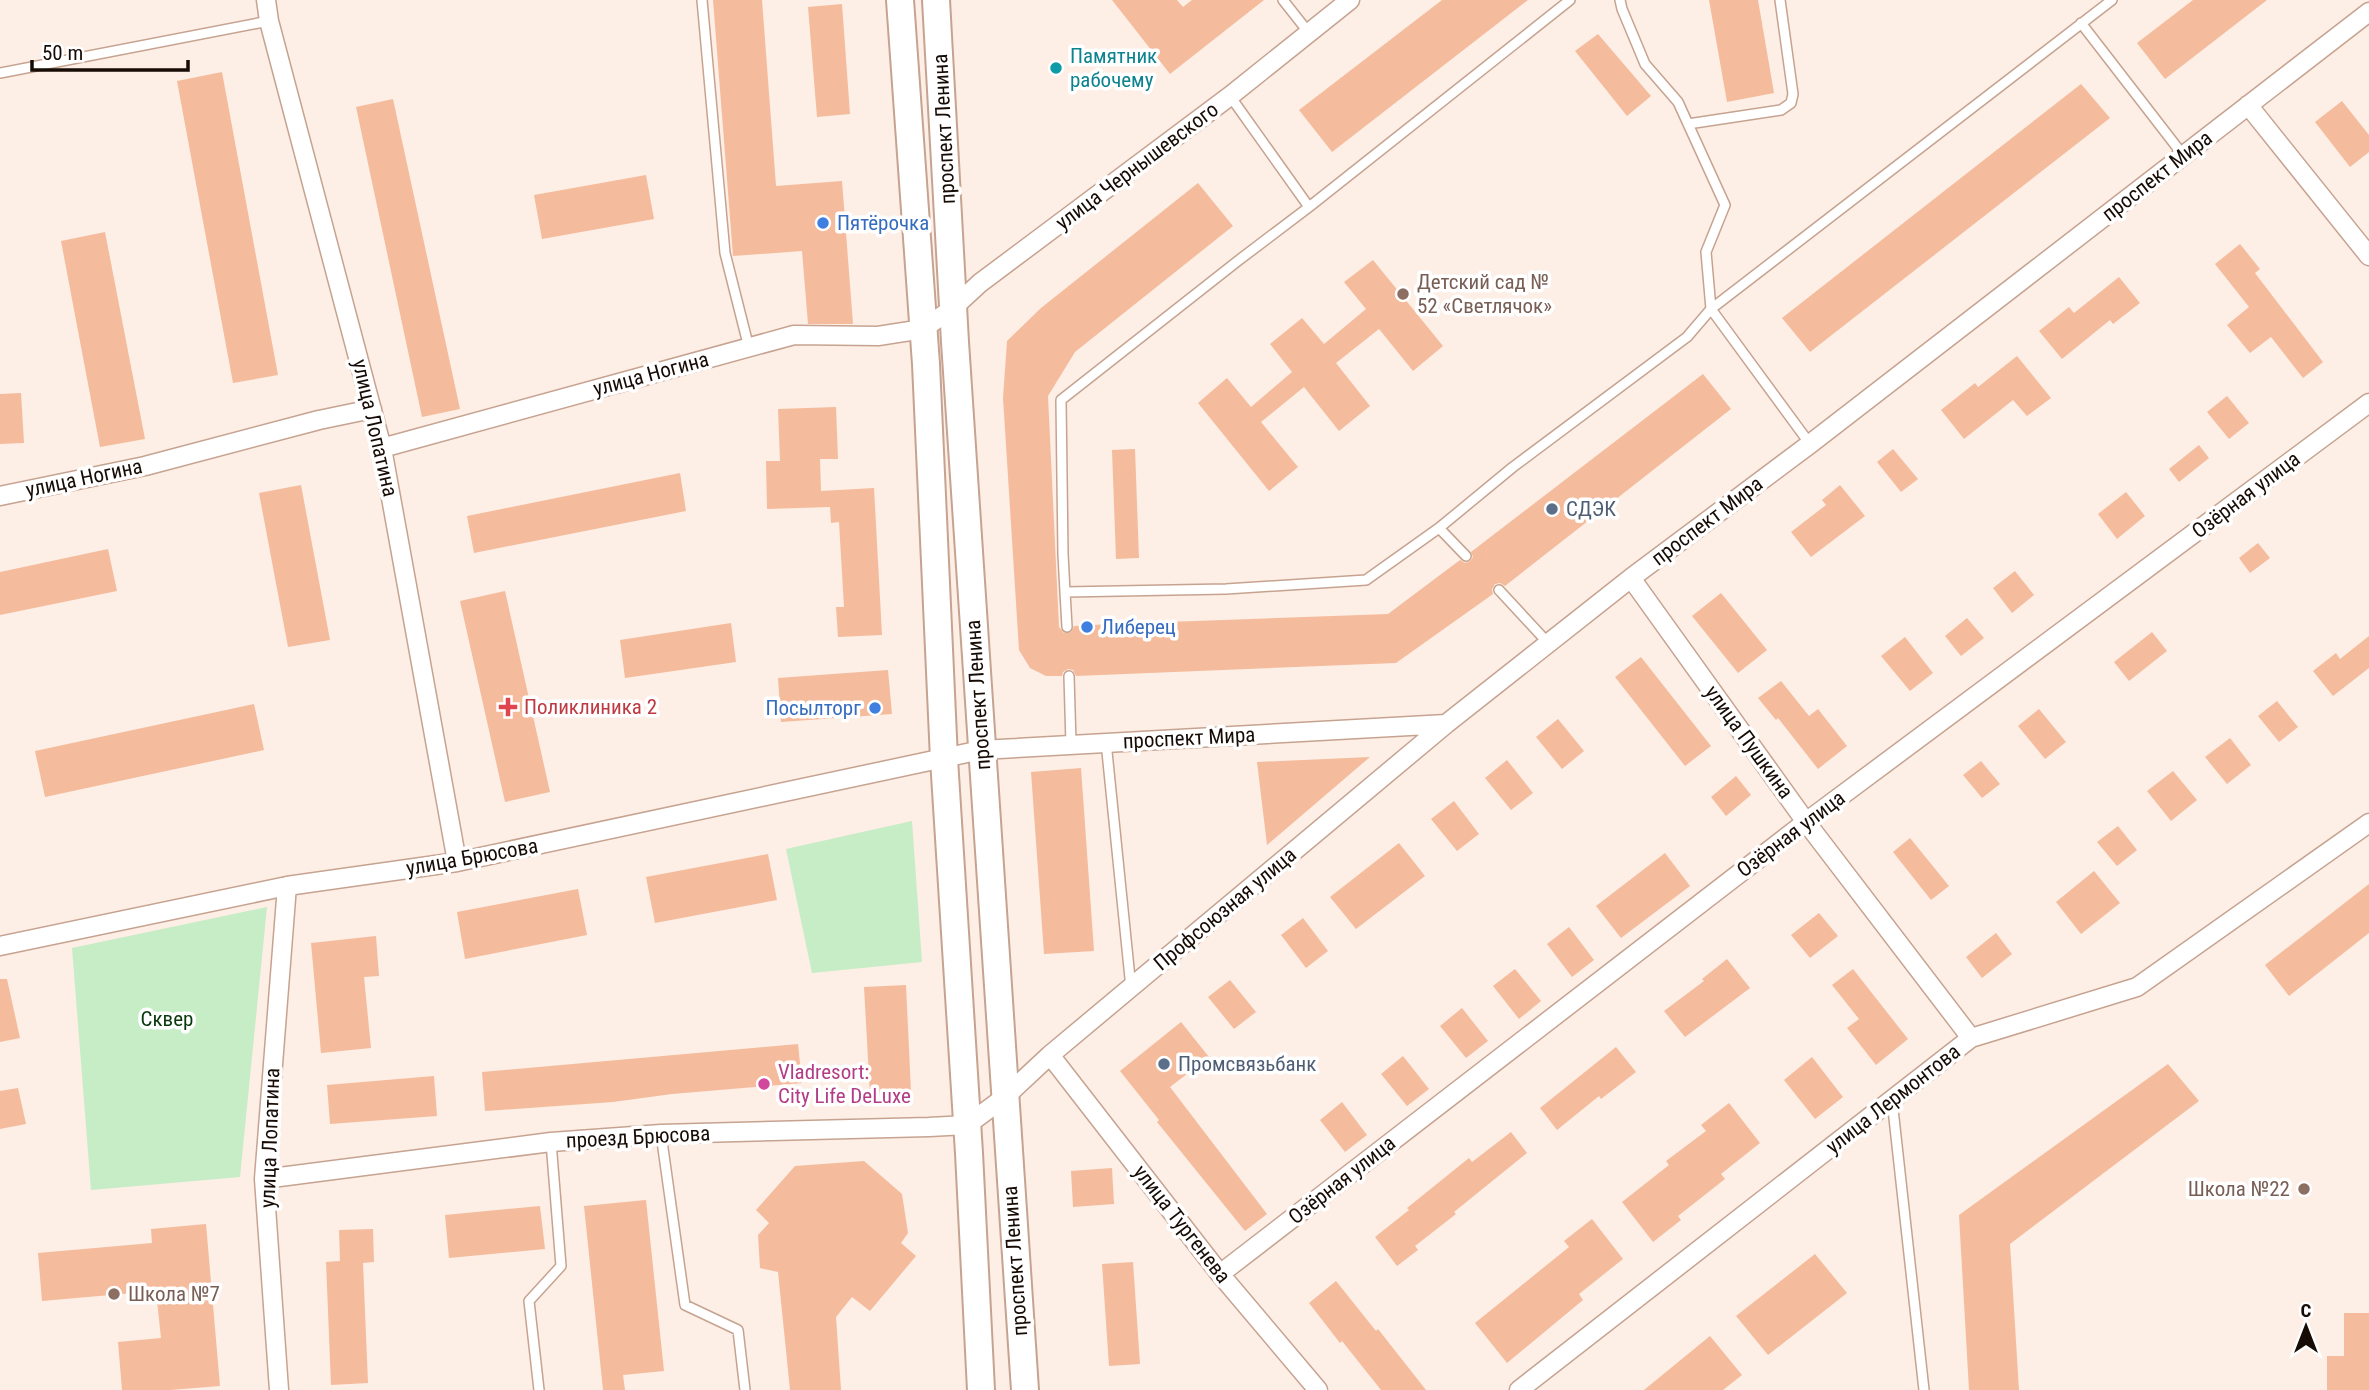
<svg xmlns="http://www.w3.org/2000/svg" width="2369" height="1390" viewBox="0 0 2369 1390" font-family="'Roboto Condensed',sans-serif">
  <rect width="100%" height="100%" fill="#fdeee6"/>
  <path fill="#c6edc5" d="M912,821L922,962L812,973L786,849Z
    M267,907L240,1177L91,1190L72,948Z"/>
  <path fill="#f4bc9c" d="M713,0H762L776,186L842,181L853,324H808L802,251L733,256Z
    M1112,0H1177L1183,7L1192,0H1264L1170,74Z
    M1442,0H1528L1332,152L1299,110Z
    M1709,0H1758L1774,93L1727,102Z
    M2193,0H2267L2165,79L2137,43Z
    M842,4L850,114L817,117L808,7Z
    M1598,34L1651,96L1627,116L1575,51Z
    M222,72L278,375L233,383L177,81Z
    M2081,84L2110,118L1810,352L1782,318Z
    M393,99L460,409L422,417L356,107Z
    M2342,101L2369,135V152L2350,167L2315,122Z
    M646,175L654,219L542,239L534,195Z
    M1198,183L1233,226L1075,352L1048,396L1059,627L1064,633L1071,632L1074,626L1111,624L1388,614L1460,560L1465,563L1470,561L1473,557L1471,552L1703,374L1731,409L1505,586L1500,583L1495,584L1492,589L1493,594L1396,663L1076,676L1073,670L1068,669L1063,672L1062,676H1046L1030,668L1019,650L1003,398L1007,341L1041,308Z
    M105,232L145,439L100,447L61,241Z
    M2240,244L2260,269L2255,273L2323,362L2303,378L2271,337L2250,353L2227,325L2249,307L2215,264Z
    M1373,260L1443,346L1413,371L1379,329L1336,363L1370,406L1339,431L1304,387L1261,422L1298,467L1269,491L1198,403L1227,378L1251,407L1292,372L1270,344L1302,318L1324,344L1366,309L1344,282Z
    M2119,277L2140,303L2113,324L2110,320L2062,359L2039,331L2069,307L2074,313Z
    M2017,356L2051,398L2027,416L2013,400L1964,439L1941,410L1975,383L1978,387Z
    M21,393L24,443L0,444V394Z
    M2227,396L2249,423L2229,439L2207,412Z
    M836,407L838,459H820L821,491L874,488L882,635L838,637L836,607H844L839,522L831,523L830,507L767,509L766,461H780L778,409Z
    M2199,445L2209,458L2179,482L2169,469Z
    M1135,449L1139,558L1116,559L1112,450Z
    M1893,449L1918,479L1901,492L1877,462Z
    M680,473L686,511L474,553L467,516Z
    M301,485L330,640L288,647L259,493Z
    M1840,485L1865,516L1811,557L1791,532L1826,505L1822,500Z
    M2126,492L2145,516L2117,539L2098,514Z
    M2258,543L2270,558L2250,573L2239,558Z
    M108,549L117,591L0,615V572Z
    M2015,571L2034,595L2012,613L1993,588Z
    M505,591L550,792L505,802L460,601Z
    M1721,593L1767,650L1738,673L1692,616Z
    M1967,618L1984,638L1961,656L1945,636Z
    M731,623L736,662L625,678L620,640Z
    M2152,632L2167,651L2129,681L2114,662Z
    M2369,636V668L2333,696L2313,671L2336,653L2340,659Z
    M1905,637L1933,673L1910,691L1881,656Z
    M1641,657L1711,746L1685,766L1615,677Z
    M888,670L892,714L781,722L778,678Z
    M1781,681L1809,716L1818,709L1847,746L1818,769L1778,718L1776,720L1758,698Z
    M2277,701L2298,727L2279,742L2258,716Z
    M254,704L264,750L45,797L35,751Z
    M2039,709L2066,742L2045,759L2018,726Z
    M1558,719L1584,751L1562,769L1536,737Z
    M2230,738L2251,765L2227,784L2205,757Z
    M1370,757L1267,845L1257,762Z
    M1507,760L1533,793L1511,810L1485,778Z
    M1981,761L2000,784L1982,798L1963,775Z
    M1081,768L1094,951L1044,954L1031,772Z
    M2173,771L2197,800L2171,821L2147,791Z
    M1736,776L1751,795L1726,816L1711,797Z
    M1454,801L1479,834L1457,851L1431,819Z
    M2118,826L2137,850L2117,866L2097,842Z
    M1910,838L1949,886L1931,900L1893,852Z
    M1399,843L1425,876L1356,929L1330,897Z
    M1665,853L1690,886L1621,938L1596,906Z
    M768,854L777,900L655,923L646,877Z
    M2094,871L2120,903L2081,934L2056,902Z
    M2369,884V933L2289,996L2265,965Z
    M578,889L587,935L465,959L457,912Z
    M1819,913L1838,936L1810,958L1791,935Z
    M1303,918L1328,951L1306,968L1281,935Z
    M1569,927L1594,960L1572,977L1547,944Z
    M1996,933L2012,954L1982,978L1966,957Z
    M376,936L379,976L364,977L371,1048L321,1053L311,943Z
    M1727,959L1750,988L1685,1037L1664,1011L1704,981L1702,979Z
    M1515,969L1541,1001L1519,1019L1493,986Z
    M1853,969L1908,1039L1876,1065L1847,1028L1859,1019L1832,985Z
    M0,979H7L20,1038L0,1042Z
    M1230,980L1256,1012L1234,1029L1208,997Z
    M906,985L911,1092L870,1095L864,987Z
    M1462,1008L1488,1041L1466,1058L1440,1026Z
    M1181,1022L1209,1057L1170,1087L1267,1214L1245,1231L1157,1122L1159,1120L1120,1071Z
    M798,1044L802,1083L672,1094L613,1102L485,1111L482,1072Z
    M1616,1047L1636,1072L1601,1099L1599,1096L1557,1130L1540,1108Z
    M1403,1056L1429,1089L1407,1106L1381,1074Z
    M1812,1057L1843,1097L1815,1119L1784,1080Z
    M2168,1064L2199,1101L2010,1244L2019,1390H1969L1959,1215Z
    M434,1076L437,1116L330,1124L327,1085Z
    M18,1088L26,1124L0,1129V1091Z
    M1342,1102L1367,1135L1345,1152L1320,1120Z
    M1729,1103L1760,1143L1721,1174L1725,1179L1678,1216L1681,1220L1653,1242L1622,1202L1669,1165L1666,1161L1706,1131L1701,1125Z
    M1511,1132L1527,1153L1454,1212L1456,1214L1415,1246L1418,1250L1397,1266L1375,1237L1409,1210L1407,1208L1469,1158L1472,1162Z
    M864,1161L902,1194L908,1233L901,1243L916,1256L870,1311L852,1297L836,1317L841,1390H790L778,1272L760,1268L758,1235L769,1223L756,1210L795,1166Z
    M1112,1168L1114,1204L1073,1207L1071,1171Z
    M646,1200L664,1371L623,1375L625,1390H603L584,1206Z
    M540,1206L545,1249L449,1258L445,1215Z
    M1592,1219L1623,1259L1579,1294L1583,1300L1507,1363L1475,1323L1569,1247L1564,1241Z
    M206,1224L220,1386L170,1390H122L118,1342L161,1338L156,1291L42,1301L38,1253L152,1243L151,1229Z
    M373,1229L374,1262L363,1263L368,1383L331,1385L326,1262L340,1261L339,1230Z
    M1815,1254L1847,1293L1768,1355L1736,1316Z
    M1133,1262L1140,1364L1109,1366L1102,1264Z
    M1336,1281L1376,1331L1378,1329L1426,1390H1381L1342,1341L1340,1343L1309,1303Z
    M2344,1313H2369V1390H2327V1356H2344Z
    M1710,1336L1742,1375L1723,1390H1644Z"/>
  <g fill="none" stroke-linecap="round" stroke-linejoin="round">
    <defs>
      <path id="lane" d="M702,0L725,253L749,348
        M1283,0L1309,33
        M1620,0L1622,9L1645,64L1678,102L1725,205L1706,252L1711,309L1810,444
        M2081,23L2183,155
        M0,73L269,21
        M1230,96L1309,207L1239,260L1061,400L1063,554L1065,592L1226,589L1366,580L1439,528L1513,467L1687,337L1711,309L2112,0
        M1688,124L1781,110L1791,103L1793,94L1780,0
        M1309,207L1570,0
        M1439,528L1466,556
        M1499,590L1549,644
        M1065,592L1067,627
        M1069,676L1071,744
        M1106,742L1131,988
        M1892,1100L1924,1390
        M661,1134L685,1305L738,1330L745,1390
        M539,1390L529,1301L561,1266L551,1142"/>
      <path id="street" d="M266,0L269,21L382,448L457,862
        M2248,105L2369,256
        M382,448L794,335L878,336L923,329L953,308L980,283L1230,96L1350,0
        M0,496L145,466L319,420L372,409
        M1631,578L1806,822L1971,1038
        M0,946L287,886L457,862L981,750L1446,724
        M1050,1055L1220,1274L1318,1390
        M264,1179L551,1142L661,1134L929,1127L967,1125L1005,1097L1050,1055L1446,724L1631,578L1810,444L2369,12
        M1220,1274L1806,822L2369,403
        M279,1390L264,1179L287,886
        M1519,1390L1971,1038L2137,987L2369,823"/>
      <path id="secondary" d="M900,0L926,364L944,759L969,1153L981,1390
        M936,0L955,342L1025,1390"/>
    </defs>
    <use href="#lane" stroke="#c6a390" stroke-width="12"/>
    <use href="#street" stroke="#c6a390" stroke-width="21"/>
    <use href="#secondary" stroke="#c6a390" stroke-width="30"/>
    <use href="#lane" stroke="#fff" stroke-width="9"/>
    <use href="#street" stroke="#fff" stroke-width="18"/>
    <use href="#secondary" stroke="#fff" stroke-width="26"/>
  </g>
  <circle fill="#0f9aa8" stroke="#fff" stroke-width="2.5" cx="1056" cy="68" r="7"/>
  <g fill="#3f7fe0" stroke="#fff" stroke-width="2.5">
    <circle cx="823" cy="223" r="7"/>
    <circle cx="1087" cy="627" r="7"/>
    <circle cx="875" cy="708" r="7"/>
  </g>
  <g fill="#8d6e63" stroke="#fff" stroke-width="2.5">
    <circle cx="1403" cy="294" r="7"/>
    <circle cx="2304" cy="1189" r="7"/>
    <circle cx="114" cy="1294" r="7"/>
  </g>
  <g fill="#5c6f8a" stroke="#fff" stroke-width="2.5">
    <circle cx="1552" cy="509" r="7"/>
    <circle cx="1164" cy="1064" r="7"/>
  </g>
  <path fill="#e0444e" stroke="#fff" stroke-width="2.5" d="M504.5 696.5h7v7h7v7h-7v7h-7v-7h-7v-7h7z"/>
  <circle fill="#d1479c" stroke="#fff" stroke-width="2.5" cx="764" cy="1084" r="7"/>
  <g text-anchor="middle" stroke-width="7" stroke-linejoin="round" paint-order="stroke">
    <g font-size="21" fill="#0d838f" stroke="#fff" text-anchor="start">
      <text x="1070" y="63">Памятник<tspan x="1070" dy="24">рабочему</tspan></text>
    </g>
    <g font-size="21" fill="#160b05" stroke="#fff">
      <text transform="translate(944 129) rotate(-93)" y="7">проспект Ленина</text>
      <text transform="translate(1137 166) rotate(-37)" y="7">улица Чернышевского</text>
      <text transform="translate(2157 176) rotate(-38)" y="7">проспект Мира</text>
      <text transform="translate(651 374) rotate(-15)" y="7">улица Ногина</text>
      <text transform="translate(375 428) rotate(77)" y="7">улица Лопатина</text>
      <text transform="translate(84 478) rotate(-12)" y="7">улица Ногина</text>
      <text transform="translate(2246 495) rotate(-37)" y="7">Озёрная улица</text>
      <text transform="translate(1707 521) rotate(-37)" y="7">проспект Мира</text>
      <text transform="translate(978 695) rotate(-94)" y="7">проспект Ленина</text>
      <text transform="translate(1189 738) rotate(-3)" y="7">проспект Мира</text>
      <text transform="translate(1749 742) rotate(54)" y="7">улица Пушкина</text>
      <text transform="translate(1791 834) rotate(-37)" y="7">Озёрная улица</text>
      <text transform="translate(472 857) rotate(-10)" y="7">улица Брюсова</text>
      <text transform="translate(1225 909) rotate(-40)" y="7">Профсоюзная улица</text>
      <text transform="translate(1893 1099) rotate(-38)" y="7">улица Лермонтова</text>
      <text transform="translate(638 1137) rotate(-3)" y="7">проезд Брюсова</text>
      <text transform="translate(270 1138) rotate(-88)" y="7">улица Лопатина</text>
      <text transform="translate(1342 1180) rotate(-38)" y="7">Озёрная улица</text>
      <text transform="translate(1182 1224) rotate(52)" y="7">улица Тургенева</text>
      <text transform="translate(1015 1261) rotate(-94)" y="7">проспект Ленина</text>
    </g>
    <g font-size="21" fill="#366cbe" stroke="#fff" text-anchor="start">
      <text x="837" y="230">Пятёрочка</text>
      <text x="1101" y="634">Либерец</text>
      <text x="861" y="715" text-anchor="end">Посылторг</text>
    </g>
    <g font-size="21" fill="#785e54" stroke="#fff" text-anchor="start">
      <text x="1417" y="289">Детский сад №<tspan x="1417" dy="24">52 «Светлячок»</tspan></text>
      <text x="2290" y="1196" text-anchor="end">Школа №22</text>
      <text x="128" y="1301">Школа №7</text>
    </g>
    <g font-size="21" fill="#4e5e75" stroke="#fff" text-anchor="start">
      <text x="1566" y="516">СДЭК</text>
      <text x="1178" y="1071">Промсвязьбанк</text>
    </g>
    <g font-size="21" fill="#be3a42" stroke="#fff" text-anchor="start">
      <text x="524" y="714">Поликлиника 2</text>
    </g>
    <g font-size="21" fill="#09380c" stroke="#fff">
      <text x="167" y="1026">Сквер</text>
    </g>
    <g font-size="21" fill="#b23c85" stroke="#fff" text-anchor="start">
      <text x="778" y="1079">Vladresort:<tspan x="778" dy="24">City Life DeLuxe</tspan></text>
    </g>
  </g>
  <g transform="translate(2306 1327)" stroke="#ffffff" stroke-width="5" paint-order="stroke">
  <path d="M0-5L12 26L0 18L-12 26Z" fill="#160b05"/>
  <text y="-10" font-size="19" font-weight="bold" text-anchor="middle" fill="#160b05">С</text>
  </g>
  <path d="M32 60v10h156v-10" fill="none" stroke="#160b05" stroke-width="3.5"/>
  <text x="42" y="60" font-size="21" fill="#160b05" stroke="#ffffff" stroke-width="5" paint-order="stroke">50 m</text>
</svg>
